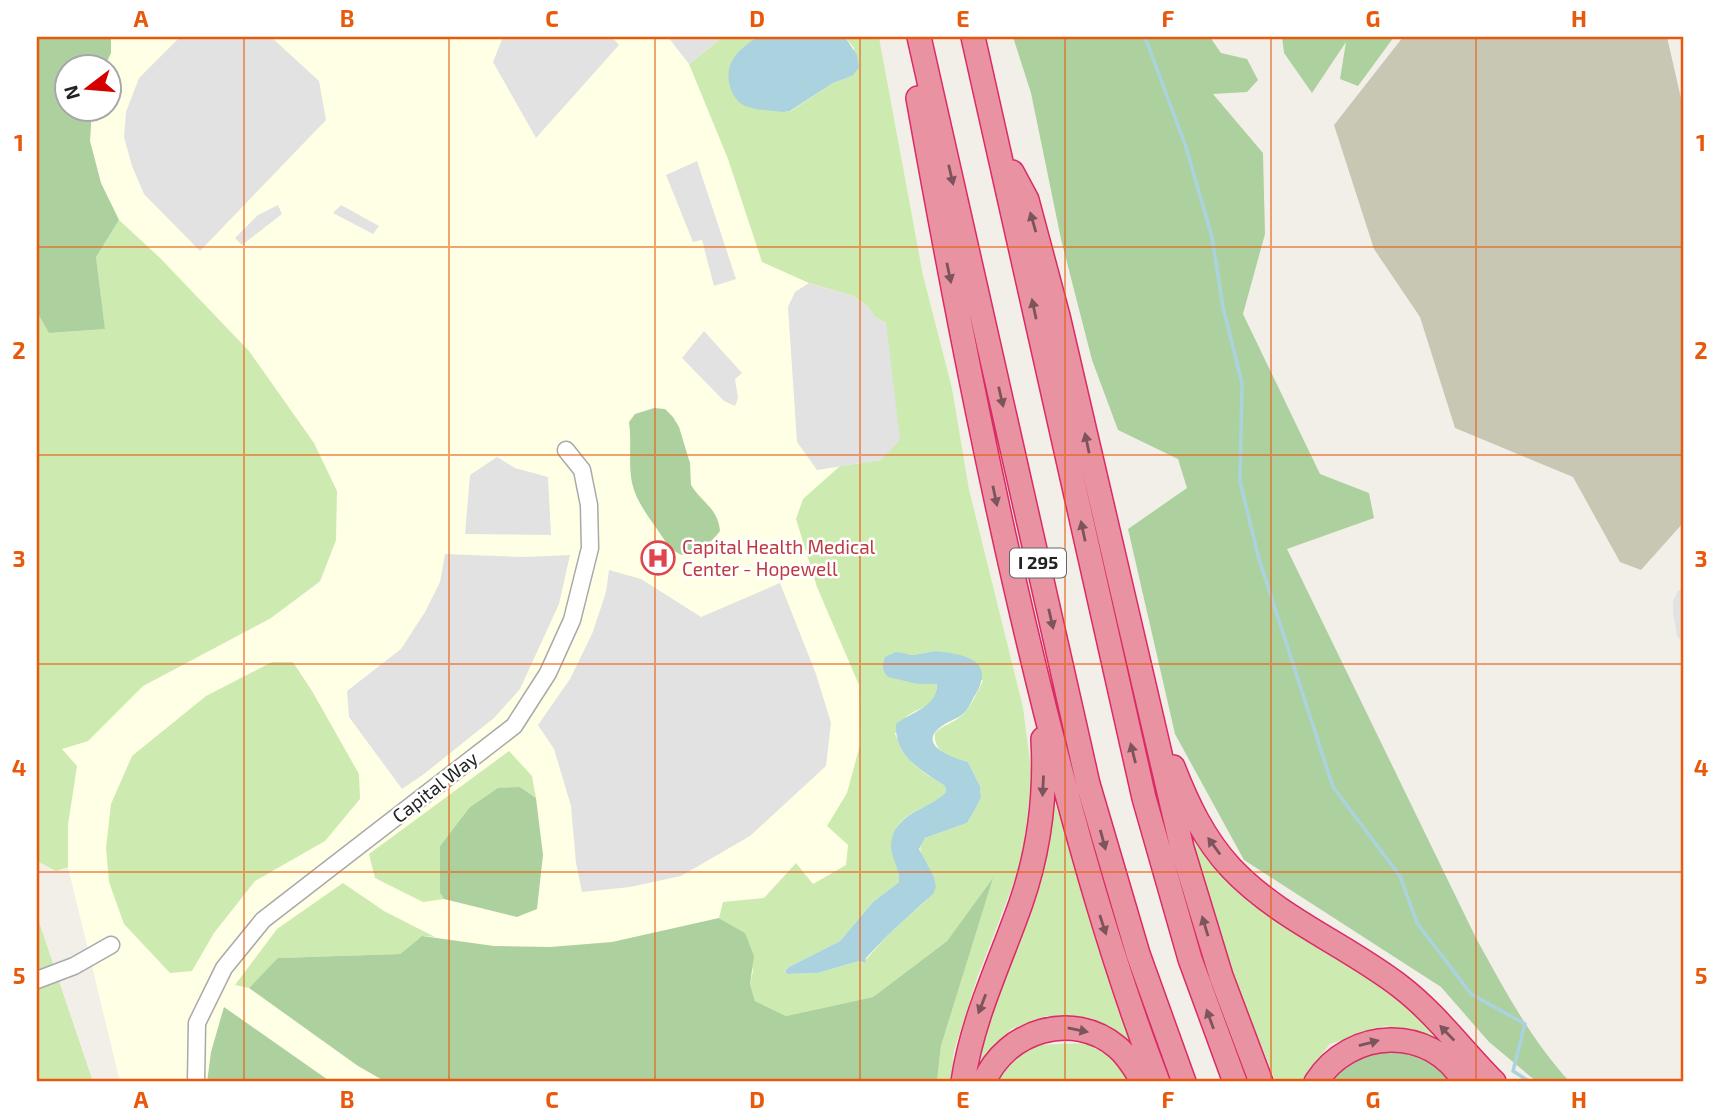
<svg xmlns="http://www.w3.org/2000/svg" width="1720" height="1119" viewBox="0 0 1720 1119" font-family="'Exo 2',sans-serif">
  <rect width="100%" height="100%" fill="#f2efe9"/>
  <path fill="#ffffe5" d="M111,37H879L923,275L952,388L969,489L1023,707L1032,776L990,942L954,1051L951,1082H120L68,867V824L77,766L61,749L88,741L143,686L271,618L320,582L336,540L248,351L160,258L119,220L101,183L90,141L92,109L108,108V66H105L111,53Z"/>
  <path fill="#c7c7b4" d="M1403,37H1667L1683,107V523L1641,570L1620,562L1573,477L1455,428L1420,317L1374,249L1334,125Z"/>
  <path fill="#cdebb0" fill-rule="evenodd" d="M723,37H756C738,52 723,71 734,95L784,112L791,111L833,83L852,76L854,48L845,37H879L923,275L952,388L969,489L1023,707L1032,776L1022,861L978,976L954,1051L951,1082H937L941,1046L992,880L947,941L873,997L786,1016L755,1001L750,984L753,971L745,933L719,918L723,902L764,898L796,863L813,884L846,865L848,845L827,826L847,793L860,745L859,685L817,587L796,519L803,499L840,466L881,460L886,323L875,317L867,306L853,296L809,283L762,262L728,159L689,64ZM935,651L983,681C976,693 971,709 960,717C951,724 943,725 935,733C933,755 952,757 968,762L980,786L981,797L976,808L967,823L925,838C913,851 927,864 934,877L927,900L888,935L863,963L859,961L818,973L787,974L785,971L789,967L840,941L873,902L899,882C900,867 890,854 893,838C897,811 931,809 946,792L945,786C917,769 909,765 895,734C898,730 900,722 904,719C918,704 936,713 937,683L917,684L905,654L913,655Z
    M119,220L160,258L249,351L314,443L337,491L336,540L320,581L271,618L143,686L88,741L62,749L77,766L68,824V867L56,871L37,861V312L50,333L105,329L96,257Z
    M272,662H293L312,691L359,774L360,799L325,841L255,881L214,933L192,971L170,973L124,924L109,882L106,848L111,804L132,756L206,696Z
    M509,751L532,776L536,798L520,787L469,808L440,846V893L444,899L423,902L375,878L369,854Z
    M1051,791L1138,1056L1091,1024L1046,1016L1011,1029L980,1066L984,1016L1043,869Z
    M1185,819L1240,891L1406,1003L1439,1039L1385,1026L1330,1044L1304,1076L1303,1082H1276L1225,956Z
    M343,883L384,911L435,937L422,936L400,954L279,958L249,988L235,985L277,929Z
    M37,916L93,1082H37Z
    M1087,1043L1121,1063L1131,1082H995L997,1076L1033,1045Z"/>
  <path fill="#add19e" d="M37,37H111V53L105,66H66V108L92,109L90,141L101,183L119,220L96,257L105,329L49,333L37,312Z
    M1013,37H1210L1221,53L1247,59L1258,80L1247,92L1213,94L1263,153L1265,234L1243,314L1320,474L1369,493L1374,518L1287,549L1476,938C1504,989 1531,1040 1570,1082H1537L1489,1042L1441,987L1244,860L1175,734L1128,529L1187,488L1178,459L1118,430L1092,360L1061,239L1031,93Z
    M1282,37H1394L1358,86L1340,79L1346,42L1312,93L1284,53Z
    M654,408L665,409L673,417L679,427L690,463L691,485C702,503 718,508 720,531C710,545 699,550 682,555C671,551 665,541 659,532C648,516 636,501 632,483C628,463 632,443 629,422L635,414Z
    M520,787L536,798L543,855L537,909L517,917L444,899L440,893V846L469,808L498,788Z
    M993,878L941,1046L937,1082H386L358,1066L249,988L278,958L400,954L422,936L494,946L550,947L612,942L719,918L745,933L754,956L750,984L755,1001L786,1016L873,997L947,941Z
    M224,1007L331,1082H207L211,1052Z
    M1411,1050L1437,1067L1451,1082H1329C1349,1051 1378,1051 1411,1050Z"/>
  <path fill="#e2e2e2" d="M180,37H271L319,81L326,120L200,251L144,194L132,166L124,137L126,112L139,78Z
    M503,37H612L619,45L536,138L493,62Z
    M668,37H723L689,64Z
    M697,161L736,279L714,286L702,240L693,242L666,175Z
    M278,205L282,214L242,245L235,238L258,215Z
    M341,205L379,226L373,234L333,213Z
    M809,283L853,296L867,306L875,317L886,323L900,440L881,460L817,470L797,442L788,307L795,292Z
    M704,331L742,373L735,379L738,398L735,406L724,401L682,358Z
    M497,457L515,468L548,477L551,535L465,534L470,475Z
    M445,554L522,557L570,555L559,604L520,689L494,718L424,774L402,789L349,717L347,691L401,649L425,612L440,582Z
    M609,570L641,579L701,617L780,583L816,674L831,723L826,766L750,836L681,876L630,887L582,892L576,863L571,806L554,749L538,725L570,679L592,634L606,592Z
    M1683,588V643L1677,636L1673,613V601L1678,591Z"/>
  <path fill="#aad3df" d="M756,37H845L857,55L859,68L852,76L833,83L790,111L784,112C772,111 756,110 745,106C730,99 724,75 732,61C737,51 748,44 756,37Z
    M935,651C961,654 995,658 977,692C973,698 970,706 966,711C959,719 950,720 942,726C915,745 953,758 968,762L980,786L981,797L976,808L967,823L925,838L919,849L934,877L936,887L933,894L888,935L866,958L865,963L859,961L818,973L787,974L785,971L789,967L840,941L873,902L899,882C900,868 890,857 891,844C894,812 929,810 946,792L945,786C922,771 894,756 896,724C912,711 937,708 937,684H918L888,677C882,670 882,666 885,657L896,652L913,655Z"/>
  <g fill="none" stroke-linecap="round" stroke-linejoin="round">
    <path stroke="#aad3df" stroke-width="3.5" d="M1145,37L1186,147L1212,237L1223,307L1242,383L1240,482L1259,559L1333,787L1400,876L1417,923L1471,994L1525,1024L1513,1071L1530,1082"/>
    <defs>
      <path id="minor" d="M37,980L74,966L111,945
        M196,1082L197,1023L224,968L263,920L514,726L548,673L572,620L590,548L589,505L582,470L566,450"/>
      <path id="highway" d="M919,37L1088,784L1138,954L1184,1082
        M973,37L1144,798L1190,959L1235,1082
        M918,98C955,305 995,511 1046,714C1078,839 1112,962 1158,1082
        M1012,172L1027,200L1058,316L1182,848L1221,976L1261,1082
        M1173,767C1187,803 1204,839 1231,868C1279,919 1347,945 1401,987C1436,1014 1463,1051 1494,1082
        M963,1082C972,1019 1000,963 1021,903C1039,851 1046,794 1043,739
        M984,1082C1006,1030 1073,1010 1117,1047C1128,1056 1135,1069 1143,1082
        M1316,1082C1350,1028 1431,1024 1464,1082"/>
    </defs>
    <use href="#minor" stroke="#a9a9a9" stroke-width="19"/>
    <use href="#highway" stroke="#dc2a67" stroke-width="26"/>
    <use href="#minor" stroke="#fff" stroke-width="16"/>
    <use href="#highway" stroke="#e892a2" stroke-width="23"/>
  </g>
  <defs><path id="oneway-solid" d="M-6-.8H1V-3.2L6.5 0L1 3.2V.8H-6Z" transform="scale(1.75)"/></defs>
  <g fill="#7b545c">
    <use href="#oneway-solid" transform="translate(951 175) rotate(77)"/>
    <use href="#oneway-solid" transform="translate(1033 222) rotate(-106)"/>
    <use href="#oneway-solid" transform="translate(949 273) rotate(78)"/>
    <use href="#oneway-solid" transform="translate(1034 309) rotate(-102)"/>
    <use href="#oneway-solid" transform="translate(1001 397) rotate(77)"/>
    <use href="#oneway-solid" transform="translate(1087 443) rotate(-102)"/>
    <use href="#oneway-solid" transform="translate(995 496) rotate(78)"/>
    <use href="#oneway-solid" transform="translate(1083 531) rotate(-102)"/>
    <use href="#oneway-solid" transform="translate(1051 619) rotate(77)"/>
    <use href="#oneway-solid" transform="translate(1133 753) rotate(-104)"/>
    <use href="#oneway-solid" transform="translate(1043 786) rotate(93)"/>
    <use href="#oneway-solid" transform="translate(1103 840) rotate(75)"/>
    <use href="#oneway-solid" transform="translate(1214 846) rotate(-126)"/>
    <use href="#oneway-solid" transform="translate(1103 925) rotate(72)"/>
    <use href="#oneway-solid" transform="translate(1205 926) rotate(-107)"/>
    <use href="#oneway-solid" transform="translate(982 1004) rotate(111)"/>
    <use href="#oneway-solid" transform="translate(1210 1019) rotate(-110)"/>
    <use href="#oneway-solid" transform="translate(1078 1030) rotate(11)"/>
    <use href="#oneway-solid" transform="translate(1447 1033) rotate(-134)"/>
    <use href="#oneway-solid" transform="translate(1369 1043) rotate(-15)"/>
  </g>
  <path fill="none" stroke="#e8590c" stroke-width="2" stroke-opacity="0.55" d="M244,37V1082M449,37V1082M655,37V1082M860,37V1082M1065,37V1082M1271,37V1082M1476,37V1082M37,247H1683M37,455H1683M37,664H1683M37,872H1683"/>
  <defs>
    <symbol id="hospital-ring" viewBox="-11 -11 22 22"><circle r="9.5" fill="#fff" stroke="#e0444e" stroke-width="1.5"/><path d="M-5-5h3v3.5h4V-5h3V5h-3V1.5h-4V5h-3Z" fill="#e0444e"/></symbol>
  </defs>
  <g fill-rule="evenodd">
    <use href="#hospital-ring" x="639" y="539" width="38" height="38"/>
  </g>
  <g text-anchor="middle" stroke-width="5" stroke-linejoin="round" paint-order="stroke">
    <rect fill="#fff" stroke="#646464" stroke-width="2" x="1010" y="548.5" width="56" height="29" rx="5"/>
    <g font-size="18" font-weight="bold" fill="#222">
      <text x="1038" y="569">I 295</text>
    </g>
    <g font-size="19" fill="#be3a42" stroke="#fff" text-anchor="start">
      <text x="682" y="554">Capital Health Medical<tspan x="682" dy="22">Center - Hopewell</tspan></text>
    </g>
    <g font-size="19" fill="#222" stroke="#fff">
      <text transform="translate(435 787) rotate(-38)" y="7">Capital Way</text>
    </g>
  </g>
  <rect width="1720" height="1119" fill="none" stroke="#ffffff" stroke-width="77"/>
  <g transform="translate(88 88) rotate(254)"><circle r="33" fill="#ffffff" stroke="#a7a7a7" stroke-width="2"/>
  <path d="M0-5L12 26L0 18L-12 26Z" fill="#d40000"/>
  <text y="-10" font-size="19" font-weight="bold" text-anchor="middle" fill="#222222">N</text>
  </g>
  <rect x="38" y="38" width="1644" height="1042" fill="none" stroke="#e8590c" stroke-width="2.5"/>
  <g font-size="23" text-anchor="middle" font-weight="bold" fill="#e8590c">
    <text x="141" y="27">A</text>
    <text x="347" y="27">B</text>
    <text x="552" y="27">C</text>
    <text x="757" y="27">D</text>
    <text x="963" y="27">E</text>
    <text x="1168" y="27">F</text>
    <text x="1373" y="27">G</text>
    <text x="1579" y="27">H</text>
    <text x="19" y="151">1</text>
    <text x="1701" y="151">1</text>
    <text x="19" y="359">2</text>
    <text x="1701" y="359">2</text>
    <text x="19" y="567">3</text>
    <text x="1701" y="567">3</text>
    <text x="19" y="776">4</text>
    <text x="1701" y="776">4</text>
    <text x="19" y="984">5</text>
    <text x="1701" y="984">5</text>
    <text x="141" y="1108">A</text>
    <text x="347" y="1108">B</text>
    <text x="552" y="1108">C</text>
    <text x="757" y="1108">D</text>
    <text x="963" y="1108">E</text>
    <text x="1168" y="1108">F</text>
    <text x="1373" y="1108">G</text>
    <text x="1579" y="1108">H</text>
  </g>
</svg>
